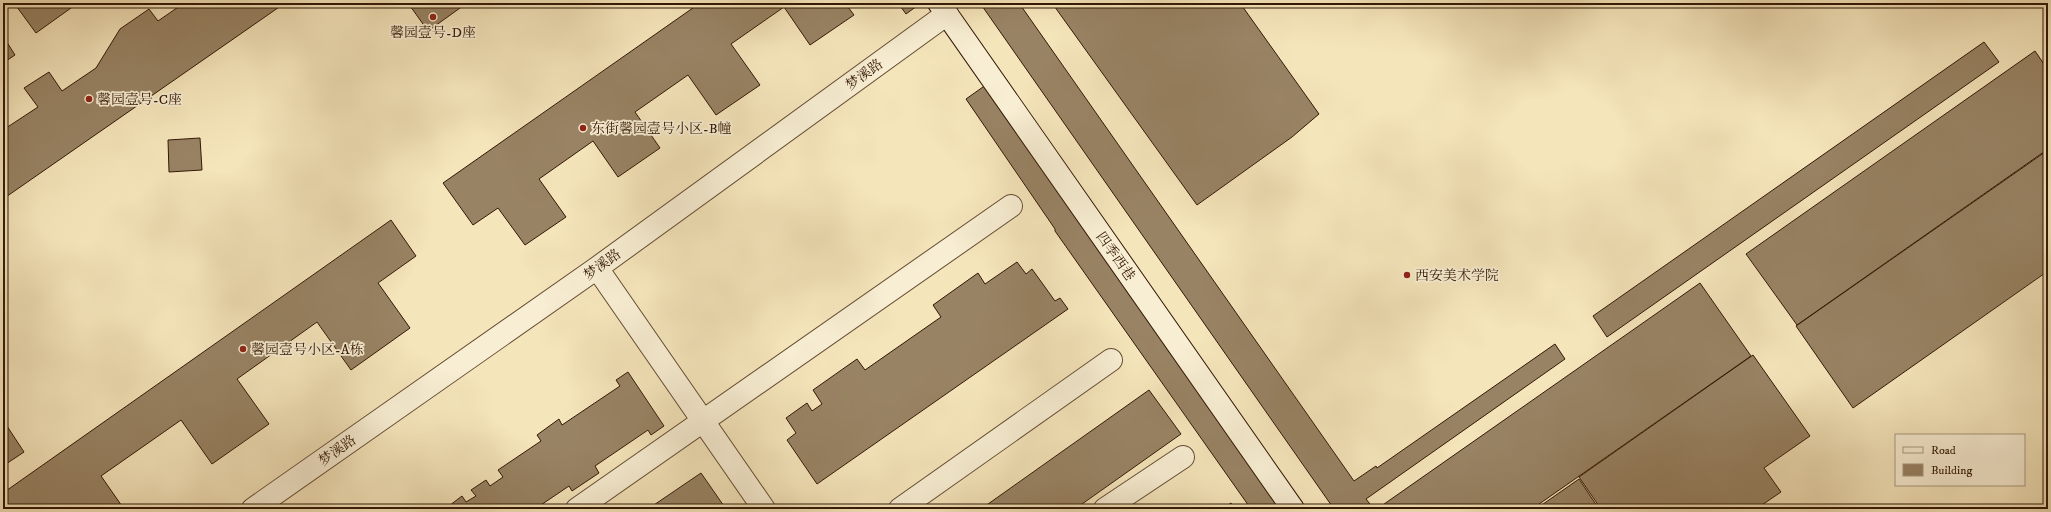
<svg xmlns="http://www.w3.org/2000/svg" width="2051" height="512" viewBox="0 0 2051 512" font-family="'IM FELL DW Pica','Noto Serif SC',serif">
  <rect width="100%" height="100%" fill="#f5e5bb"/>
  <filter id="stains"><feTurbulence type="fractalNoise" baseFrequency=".005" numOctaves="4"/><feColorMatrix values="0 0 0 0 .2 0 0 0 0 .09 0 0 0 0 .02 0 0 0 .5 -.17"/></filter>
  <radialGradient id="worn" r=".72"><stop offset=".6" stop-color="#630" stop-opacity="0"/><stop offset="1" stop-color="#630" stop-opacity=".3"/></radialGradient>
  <path fill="#988364" stroke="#331805" d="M14,3H78L36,33Z
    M184,3H285L3,199V130L38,107L24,88L49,72L62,91L96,68L120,29L149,9L158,21Z
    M408,3H467L428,31Z
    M700,3H845L854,15L810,45L784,7L731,44L760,85L716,115L688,75L635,112L660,148L618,177L593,141L539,179L566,217L525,245L498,208L473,225L443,183Z
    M898,3H921L906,14Z
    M980,3H1019L1354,481L1376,466L1377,468L1555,344L1565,359L1366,499L1374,509H1334Z
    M1052,3H1240L1319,114L1292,137L1197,205Z
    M3,36L15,55L3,63Z
    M1984,42L1999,62L1607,337L1593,316Z
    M2035,51L2048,70V149L1797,325L1746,254Z
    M990,82L1289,509H1251L1055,231V229L966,99Z
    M200,138L202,170L169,172L168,140Z
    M2048,150V271L1853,408L1796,326Z
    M391,220L416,256L378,283L410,328L351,370L317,322L237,379L269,424L212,464L181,420L101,476L124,509H3V493Z
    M1017,262L1026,274L1032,269L1055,301L1060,298L1068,309L817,484L787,440L796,433L786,418L807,403L812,411L822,404L813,390L857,359L865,370L941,317L933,305L978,273L985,284Z
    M1700,283L1751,356L1532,509H1377Z
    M1753,355L1810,436L1764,468L1781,492L1756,509H1601L1579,477Z
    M628,372L664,426L651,435L648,430L595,466L599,473L572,491L569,486L535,509H445L462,496L466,502L476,496L471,490L486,480L490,486L503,477L498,470L541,441L537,435L559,419L562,425L620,386L616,380Z
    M1149,390L1181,434L1075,509H981Z
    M3,420L24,452L3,466Z
    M701,473L726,509H648Z
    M1579,479L1599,509H1536Z
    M1231,503L1235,509H1223Z"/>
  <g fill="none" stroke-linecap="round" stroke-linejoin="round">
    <defs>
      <path id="street" d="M597,268L764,509
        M253,509L597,268L947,14
        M577,509L1011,206
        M900,509L1111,360
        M1105,509L1183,457"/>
      <path id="secondary" d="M939,3L1293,509"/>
    </defs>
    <use href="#street" stroke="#644b32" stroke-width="24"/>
    <use href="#secondary" stroke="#331805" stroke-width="24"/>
    <use href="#street" stroke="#f8eed3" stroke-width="22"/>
    <use href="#secondary" stroke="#f8eed3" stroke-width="22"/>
  </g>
  <g fill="#8f2418" stroke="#f8eed3" stroke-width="1.5">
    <circle cx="433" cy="17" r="4"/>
    <circle cx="89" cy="99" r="4"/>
    <circle cx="583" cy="128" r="4"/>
    <circle cx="1407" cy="275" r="4"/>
    <circle cx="243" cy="349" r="4"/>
  </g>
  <g text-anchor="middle" stroke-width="3.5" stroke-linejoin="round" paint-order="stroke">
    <g font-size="14" fill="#331805" stroke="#f8eed3" text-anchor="start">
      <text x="433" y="37" text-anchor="middle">馨园壹号-D座</text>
      <text x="97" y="104">馨园壹号-C座</text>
      <text x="591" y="133">东街馨园壹号小区-B幢</text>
      <text x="1415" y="280">西安美术学院</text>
      <text x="251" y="354">馨园壹号小区-A栋</text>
    </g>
    <g font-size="14" fill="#331805" stroke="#f8eed3">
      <text transform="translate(864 74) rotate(-36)" y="5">梦溪路</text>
      <text transform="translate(1116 256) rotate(55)" y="5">四季西巷</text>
      <text transform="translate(602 264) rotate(-36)" y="5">梦溪路</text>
      <text transform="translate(337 450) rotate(-35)" y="5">梦溪路</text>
    </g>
  </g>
  <rect width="2051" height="512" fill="none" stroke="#f5e5bb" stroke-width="16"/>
  <rect x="4" y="4" width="2043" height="504" fill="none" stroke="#331805" stroke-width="2"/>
  <rect x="8" y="8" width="2035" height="496" fill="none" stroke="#331805"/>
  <rect x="1895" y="434" width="130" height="52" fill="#f8eed3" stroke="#a99881"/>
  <rect x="1903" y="447" width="20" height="6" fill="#f8eed3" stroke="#a99881"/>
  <text x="1931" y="454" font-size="12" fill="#331805">Road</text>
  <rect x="1903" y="464" width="20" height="12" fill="#988364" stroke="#a99881"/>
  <text x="1931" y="474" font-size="12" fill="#331805">Building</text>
  <rect width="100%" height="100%" filter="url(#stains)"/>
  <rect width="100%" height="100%" fill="url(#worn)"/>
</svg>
